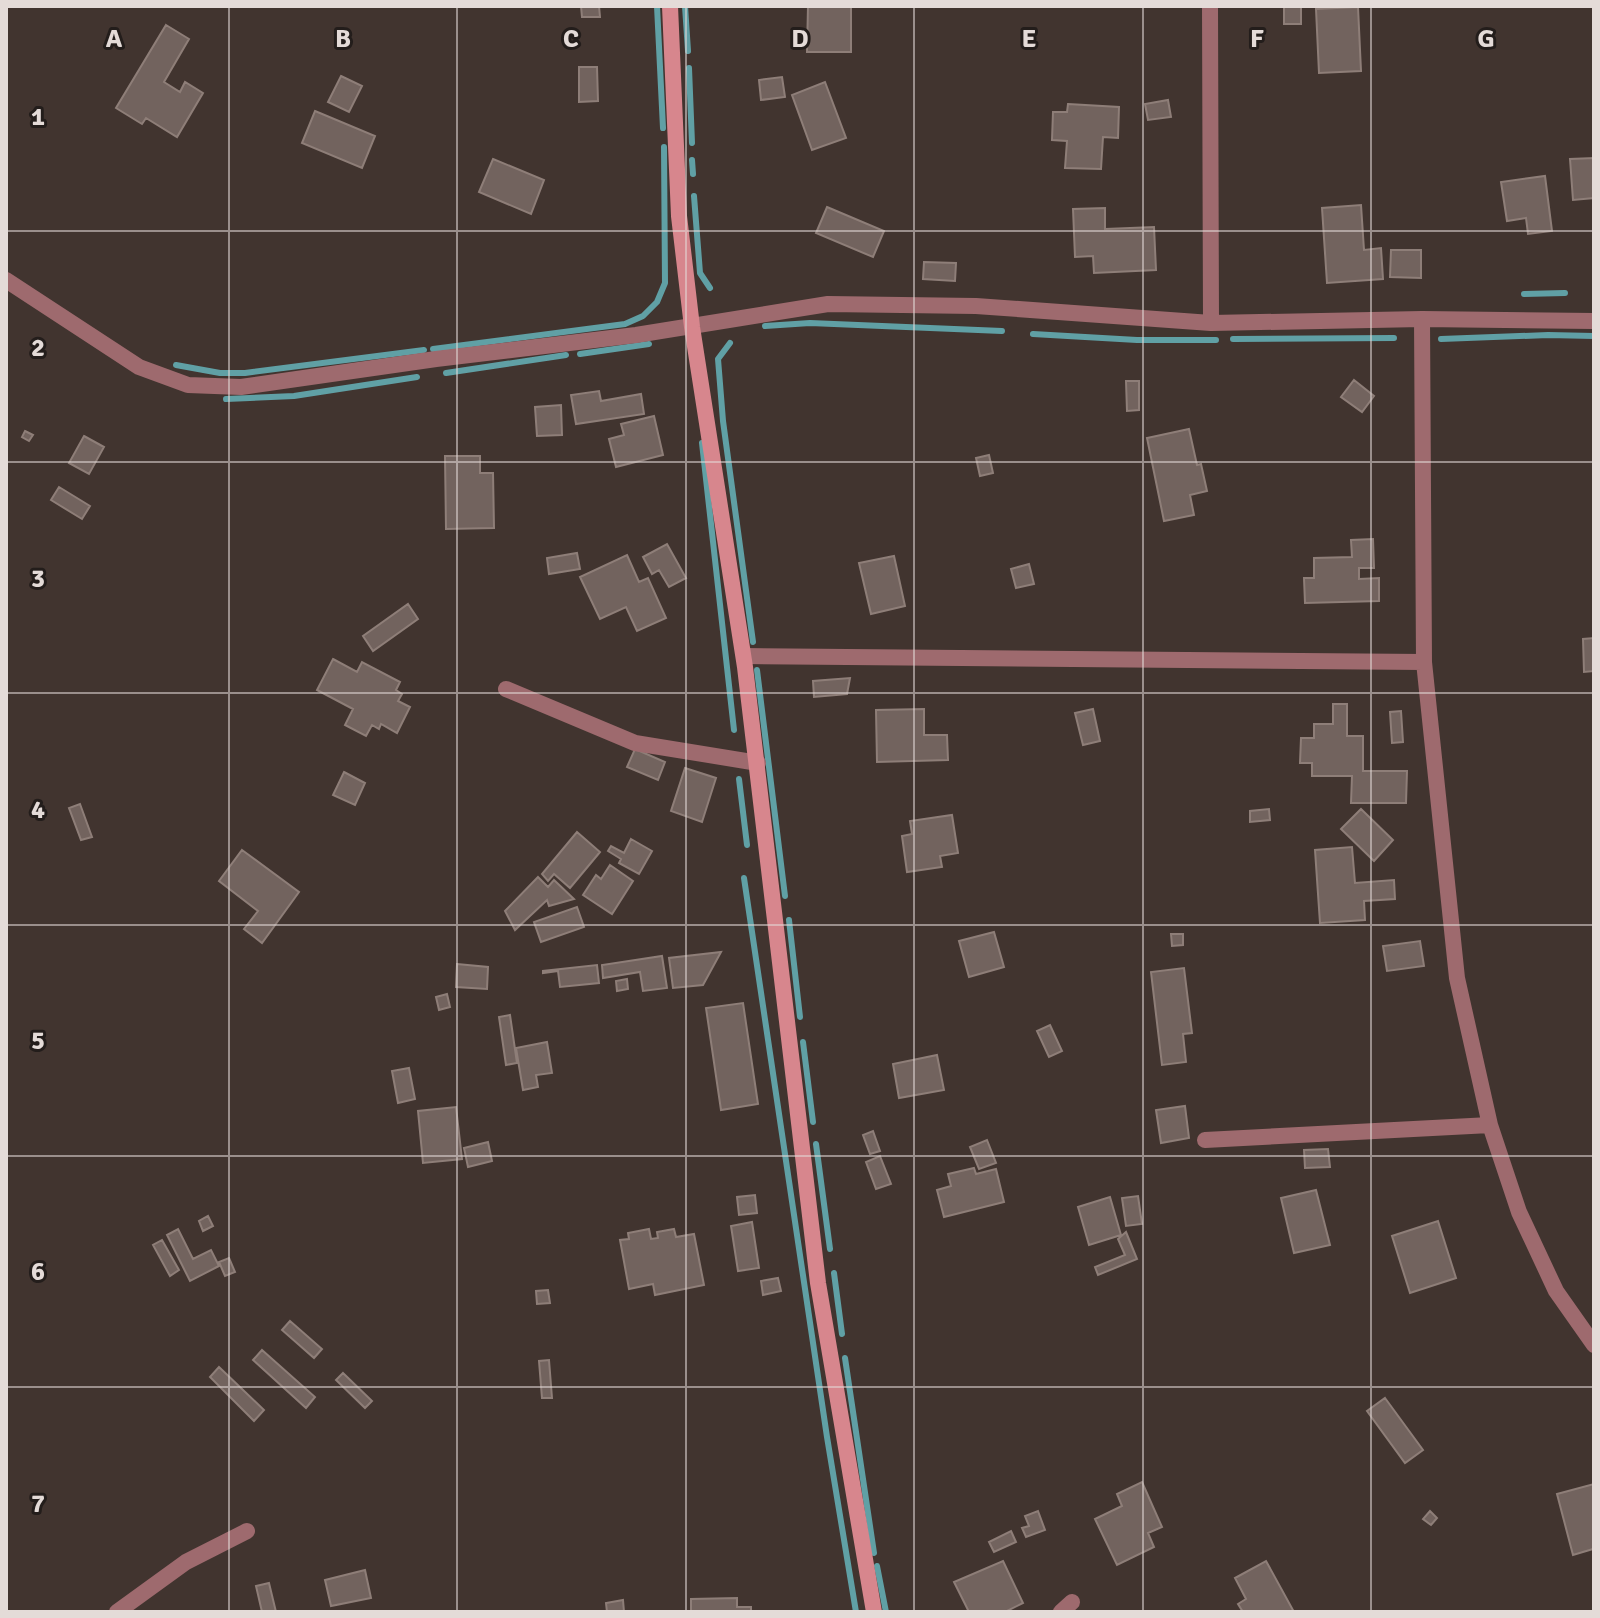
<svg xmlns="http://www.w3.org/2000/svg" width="1600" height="1618" viewBox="0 0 1600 1618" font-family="Signika,sans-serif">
  <rect width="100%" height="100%" fill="#41342f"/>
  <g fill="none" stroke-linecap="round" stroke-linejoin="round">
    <path stroke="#60a0a5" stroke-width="6" d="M657,6L663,128
      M685,6L688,51
      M689,68L692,143
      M692,160L693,174
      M694,196L700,273L710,288
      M1524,294L1565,293
      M765,326L810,323L1002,331
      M1033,334L1137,340H1216
      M1233,339L1394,338
      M1441,339L1548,335L1594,336
      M730,343L718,359L723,421L753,642
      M433,349L625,324L643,316L657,302L665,283L664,147
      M580,354L649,344
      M176,365L220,373H245L424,350
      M446,373L566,355
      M226,399L294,396L417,377
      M702,443L734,730
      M757,670L785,896
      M739,779L747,845
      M744,878L827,1437L856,1612
      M789,920L800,1017
      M803,1042L813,1122
      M816,1144L830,1249
      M834,1273L842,1334
      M845,1358L874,1553
      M877,1566L886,1612"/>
  </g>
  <path fill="#72635e" stroke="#8e7e78" stroke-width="2" d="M581,6H599L600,17H582Z
    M808,6H851V52H807Z
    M1284,7H1301V24H1284Z
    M1358,7L1361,71L1319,73L1316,9Z
    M166,25L189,39L164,82L180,92L185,82L203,93L177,137L146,118L142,124L116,108Z
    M579,67H597L598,101L579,102Z
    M341,76L362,86L349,112L328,102Z
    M782,77L785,97L761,100L759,80Z
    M825,82L846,138L812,150L792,95Z
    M1168,100L1171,117L1148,120L1145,104Z
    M1068,104L1119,107L1118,138L1103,137L1101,169L1065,168L1067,141L1052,140L1053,112H1067Z
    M315,111L375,136L362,168L302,143Z
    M1594,158V198L1573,200L1570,159Z
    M493,159L544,180L531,214L479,192Z
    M1545,176L1552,231L1528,234L1526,218L1507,221L1501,182Z
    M1361,205L1364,250L1381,248L1383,279L1327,283L1322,208Z
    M827,207L884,231L873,257L816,233Z
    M1105,208V229L1154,227L1156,270L1094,273L1093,256L1075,257L1073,209Z
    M1391,250H1421V278L1390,277Z
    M924,262L956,263L955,281L923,279Z
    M1354,380L1374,396L1362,412L1341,397Z
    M1126,381H1139V410L1127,411Z
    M599,391L601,401L641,394L644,414L576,424L571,395Z
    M561,405L562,435L537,436L535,407Z
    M654,416L663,455L616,467L609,439L624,435L621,424Z
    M1189,429L1197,465L1201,464L1207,491L1190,495L1194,515L1164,521L1147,438Z
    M25,431L33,435L29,441L22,437Z
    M84,436L104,447L89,474L69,463Z
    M989,455L993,473L980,476L976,458Z
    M445,456H480V473H493L494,528L446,529Z
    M59,487L90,506L82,519L51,500Z
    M1373,539L1374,568H1359V579L1379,578V601L1305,603L1304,578H1314V558L1352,557L1351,540Z
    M667,544L686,578L669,587L659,570L652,574L643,557Z
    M577,553L580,569L549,574L547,558Z
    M627,555L639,582L648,578L666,618L637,631L626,607L600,619L580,577Z
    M894,556L905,606L871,614L859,563Z
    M1029,564L1034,584L1016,588L1011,569Z
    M408,604L418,619L373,651L363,636Z
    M1594,638V681V671L1584,672L1583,639Z
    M333,659L357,672L362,662L400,682L396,690L402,694L398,701L410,707L397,733L381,724L379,729L372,725L366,736L345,725L353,709L317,690Z
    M850,678L847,694L814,697L813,681Z
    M1333,704H1347V736H1363V771H1407L1406,803H1351L1352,776H1312V763H1300L1301,738H1314V724H1333Z
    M924,709V735H947L948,760L877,762L876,710Z
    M1093,709L1100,741L1083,745L1075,713Z
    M1401,711L1403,742L1392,743L1390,712Z
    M635,749L665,762L658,780L627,767Z
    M685,768L716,778L702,822L671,811Z
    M344,772L365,783L355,805L333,795Z
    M80,804L92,837L81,840L69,808Z
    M1269,809L1270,820L1250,822V811Z
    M1361,809L1393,840L1374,861L1341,829Z
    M952,815L958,853L940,856L942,867L907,872L902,836L912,834L910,821Z
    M577,832L600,852L570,888L554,874L548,881L542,874Z
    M631,839L652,851L639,874L619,863L621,859L608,851L611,846L624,853Z
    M1352,847L1355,883L1394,880L1395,899L1364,901L1365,920L1320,923L1315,850Z
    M242,850L299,892L262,943L244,929L258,911L219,881Z
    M610,865L633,881L612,914L583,895L596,875L601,879Z
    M538,877L548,887L554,880L574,899L549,906L547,900L515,930L505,911Z
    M577,907L584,927L541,942L534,922Z
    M994,932L1004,967L969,977L959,941Z
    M1171,934H1183V945L1172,946Z
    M1420,941L1424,966L1387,971L1383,946Z
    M721,952L703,985L673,988L669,958Z
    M662,956L667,988L643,991L640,972L603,978L602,965Z
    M457,964L488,967L487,989L456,987Z
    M597,965L599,983L560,987L558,971L543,973V971Z
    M1184,968L1192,1033L1183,1034L1186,1062L1162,1065L1151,972Z
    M627,979L628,989L617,991L616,981Z
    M447,994L450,1007L439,1010L436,997Z
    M743,1003L758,1104L721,1110L706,1008Z
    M510,1015L517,1063L506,1065L499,1017Z
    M1050,1025L1062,1051L1049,1057L1037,1031Z
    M547,1042L552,1073L536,1075L538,1087L523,1090L516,1048Z
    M937,1055L944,1090L899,1098L893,1064Z
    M409,1068L415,1099L398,1103L392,1071Z
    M1185,1106L1189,1138L1161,1143L1156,1110Z
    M456,1107L462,1159L423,1163L418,1111Z
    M873,1131L880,1151L870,1154L863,1135Z
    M987,1140L996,1163L979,1169L970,1147Z
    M488,1142L492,1161L468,1167L464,1148Z
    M1328,1149L1330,1167L1305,1168L1304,1150Z
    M880,1156L891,1184L876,1189L866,1162Z
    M974,1168L976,1174L996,1169L1004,1202L944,1217L937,1190L951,1186L948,1174Z
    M1316,1190L1330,1245L1294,1253L1281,1198Z
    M755,1195L757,1213L739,1215L737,1197Z
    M1138,1196L1142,1224L1126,1226L1122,1198Z
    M1110,1197L1121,1235L1089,1245L1078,1207Z
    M208,1216L213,1226L203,1231L199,1221Z
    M1438,1221L1456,1278L1410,1293L1392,1236Z
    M752,1222L759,1268L738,1271L731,1226Z
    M178,1229L193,1259L211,1250L219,1266L190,1281L167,1235Z
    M649,1229L651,1239L658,1238L657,1232L674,1229L676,1237L694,1234L704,1285L655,1295L653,1284L629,1289L620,1240L629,1239L628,1233Z
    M1126,1232L1137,1259L1098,1275L1095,1267L1125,1255L1118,1239Z
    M162,1240L179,1270L170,1276L153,1245Z
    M229,1258L235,1272L225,1276L219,1262Z
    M778,1278L781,1291L763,1295L761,1281Z
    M548,1290L550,1303L537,1304L536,1291Z
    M290,1321L322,1349L314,1358L282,1330Z
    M262,1350L315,1397L306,1408L253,1360Z
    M549,1360L552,1398H542L539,1361Z
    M219,1367L264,1410L254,1421L210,1377Z
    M343,1373L372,1401L365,1408L336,1380Z
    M1385,1398L1423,1450L1405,1463L1367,1411Z
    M1142,1482L1162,1527L1148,1533L1154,1547L1117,1565L1095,1519L1122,1506L1117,1494Z
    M1594,1484V1551L1593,1549L1573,1555L1557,1494Z
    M1038,1511L1045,1530L1026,1537L1022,1528L1029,1526L1025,1516Z
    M1430,1511L1437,1518L1431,1525L1423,1519Z
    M1011,1531L1016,1542L994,1552L989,1542Z
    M1003,1561L1023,1603L1005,1612H969L954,1582Z
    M1266,1561L1294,1612H1243L1238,1604L1246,1599L1235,1578Z
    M365,1570L371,1598L331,1606L325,1580Z
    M269,1583L276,1612H262L256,1586Z
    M737,1598V1607H751V1612H691V1599Z
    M623,1600L624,1612H607L606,1603Z"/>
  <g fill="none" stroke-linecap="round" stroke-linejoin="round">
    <path stroke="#9e6a6e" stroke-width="16" d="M1210,6L1211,323
      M6,280L139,367L188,385L241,387L436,359L636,335L828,304L976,306L1211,323L1422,319L1594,321
      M1422,319L1424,662L1457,978L1490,1125L1519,1212L1556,1291L1594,1345
      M744,656L1424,662
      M506,689L635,743L758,763
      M1205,1140L1490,1125
      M117,1612L186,1562L247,1531
      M1061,1612L1072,1602"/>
    <path stroke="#d7868d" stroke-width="16" d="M670,6L679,216L692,327L745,667L818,1283L874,1612"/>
  </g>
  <path fill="none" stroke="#e4dbd8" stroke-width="2" stroke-opacity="0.55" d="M229,6V1612M457,6V1612M686,6V1612M914,6V1612M1143,6V1612M1371,6V1612M6,231H1594M6,462H1594M6,693H1594M6,925H1594M6,1156H1594M6,1387H1594"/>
  <g font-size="26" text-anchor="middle" font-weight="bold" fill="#e4dbd8" stroke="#231d1b" stroke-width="6" stroke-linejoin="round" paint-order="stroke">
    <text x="114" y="47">A</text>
    <text x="343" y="47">B</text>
    <text x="571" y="47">C</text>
    <text x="800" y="47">D</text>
    <text x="1029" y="47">E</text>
    <text x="1257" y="47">F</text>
    <text x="1486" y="47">G</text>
    <text x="38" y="125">1</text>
    <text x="38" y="356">2</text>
    <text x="38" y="587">3</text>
    <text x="38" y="818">4</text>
    <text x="38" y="1049">5</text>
    <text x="38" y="1280">6</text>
    <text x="38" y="1512">7</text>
  </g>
  <rect width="1600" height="1618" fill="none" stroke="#e4dbd8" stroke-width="16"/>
</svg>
